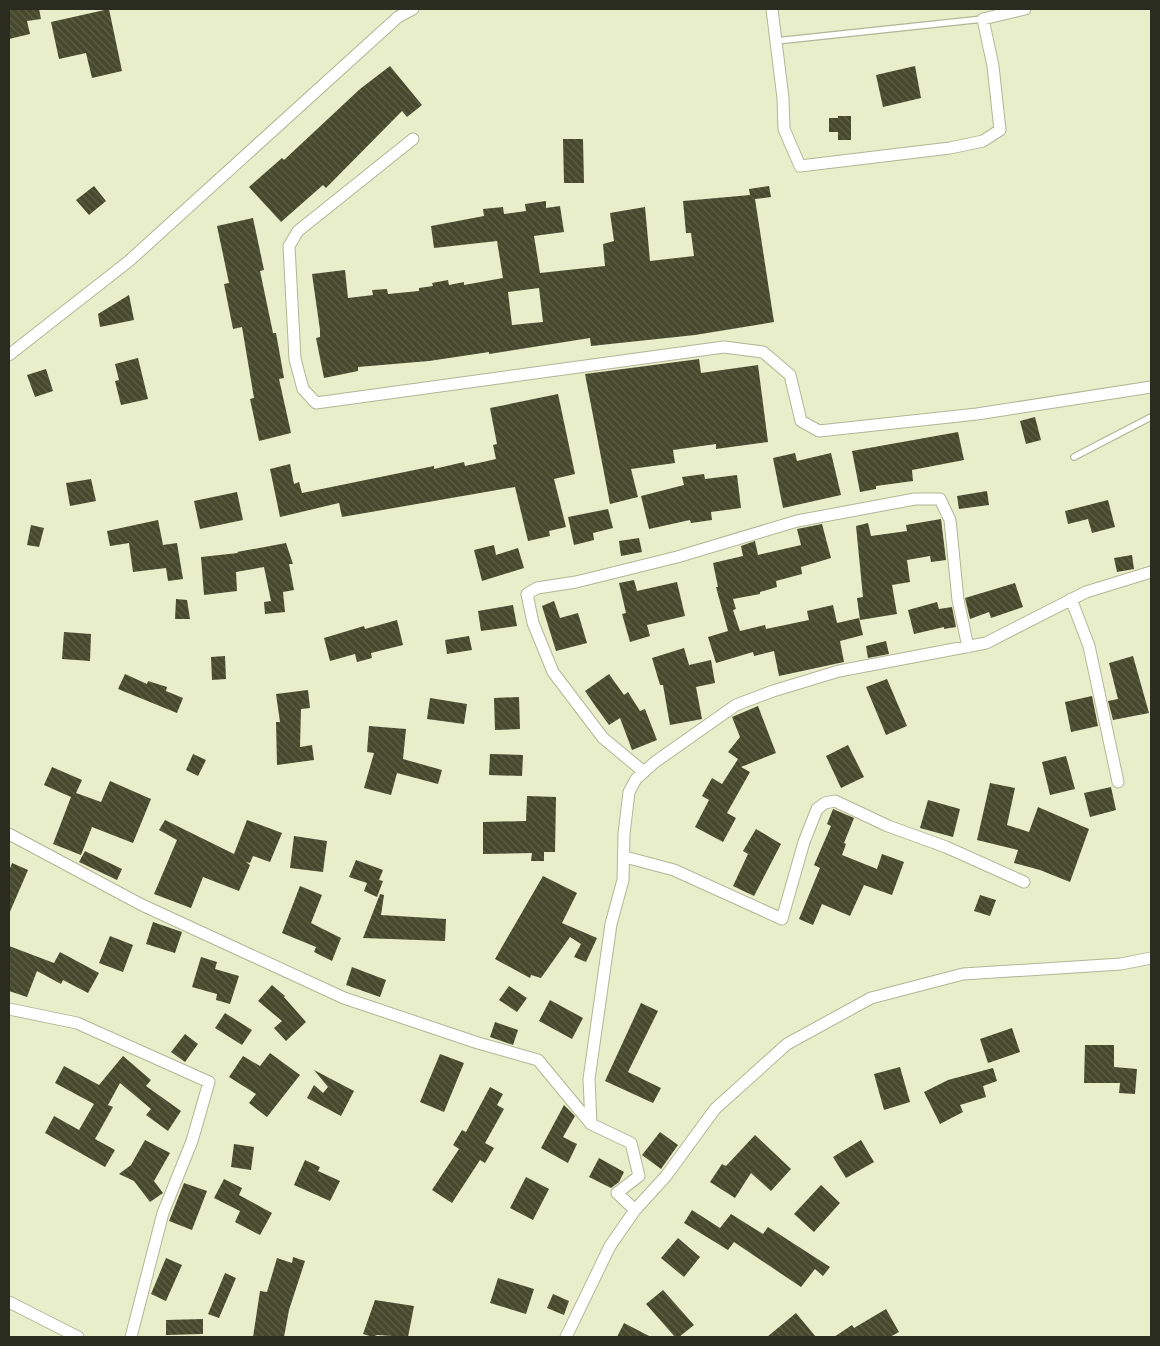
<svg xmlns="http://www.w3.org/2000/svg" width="1160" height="1346" viewBox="0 0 1160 1346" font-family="'DejaVu Sans',sans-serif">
  <defs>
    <pattern id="building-back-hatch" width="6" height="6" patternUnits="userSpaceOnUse" patternTransform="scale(1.25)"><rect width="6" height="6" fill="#46492c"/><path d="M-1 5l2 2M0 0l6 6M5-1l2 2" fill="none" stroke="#5e6149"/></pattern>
  </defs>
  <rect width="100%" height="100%" fill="#e8edca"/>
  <path fill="url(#building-back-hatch)" fill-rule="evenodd" d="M9,9H39L41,19L27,21L30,34L9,39Z
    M109,9L122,71L92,78L86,53L59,59L51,22Z
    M390,66L422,105L407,117L402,111L326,188L323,185L281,222L249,187L282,158L284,160L360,89Z
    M915,66L921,98L883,107L876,75Z
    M838,116H851V140H838V132H829V118H838Z
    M563,139H583L584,183H564Z
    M94,186L106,201L89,215L76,200Z
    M769,186L771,197L755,199L774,322L695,335L591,346L590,338L489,354V352L429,361L358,367V371L324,378L316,338L320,337V330L312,274L345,270L348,298L373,295L372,290L387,289L388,294L419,291V288L433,286L432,283L448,280L449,285L464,282V285L503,278L497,241L434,248L431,226L484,216L483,209L503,207L504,214L526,211L525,204L546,201V208L560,206L564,232L534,236L540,273L605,266L603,244L614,241L610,213L645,207L650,261L694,256L691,233H686L683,201L750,195L749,189ZM539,288L543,322L512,325L508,292Z
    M253,218L264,270L260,271L273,333H276L284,378L279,379L291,433L259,441L250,399L254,398L242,327L233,329L224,284L229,283L217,226Z
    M129,295L134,320L100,327L98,314Z
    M138,358L148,399L121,405L115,381L119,380L115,364Z
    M699,359L701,373L758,365L768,442L716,449V444L673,450L675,463L631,469L638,497L610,504L585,374Z
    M46,369L53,391L35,397L27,375Z
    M558,394L575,474L554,479L566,527L549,531L550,536L528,541L515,487L342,517L339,503L280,517L270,469L290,464L294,484L299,482L302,493L434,466V469L464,462L465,466L496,459L493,445L497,444L490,408Z
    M1035,417L1041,440L1026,444L1020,421Z
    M958,432L964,460L912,470L913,481L876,486V489L860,492L852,451Z
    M795,453L797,461L831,453L841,495L783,508L773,458Z
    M704,474L705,479L737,475L741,508L711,512L712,520L691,523L690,520L649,529L641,496L684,485L682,477Z
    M91,479L96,501L70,506L66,483Z
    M987,491L989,505L959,509L957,496Z
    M237,492L243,520L200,529L194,501Z
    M1108,500L1115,527L1092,533L1088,519L1068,524L1065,511Z
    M608,509L613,528L593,533L594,540L574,545L568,517Z
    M941,519L946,560L931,562L930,556L907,560L910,582L892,585L897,614L860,620L857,598L863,597L856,526L868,523L871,536L907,531L906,525Z
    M158,520L163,545L177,543L183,579L168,581L166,568L133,572L129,543L110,546L107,531Z
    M822,524L831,558L801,567L802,574L776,581L777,587L760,592V594L733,599L736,609L733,610L740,631L765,625L766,629L809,620L807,611L833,605L837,623L859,618L863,635L840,641L844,662L779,676L774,651L754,656L753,652L716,663L708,637L728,631L716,587H718L713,563L743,556L741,546L755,541L758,555L801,545L797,529Z
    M31,525L44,528L39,547L27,545Z
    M639,538L642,552L621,556L619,541Z
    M286,543L293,564H289L294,590L283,592L285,612L265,614L264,602L271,601L264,567L236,572L237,591L204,595L201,557L238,553L237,552Z
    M494,545L496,555L518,548L524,568L482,581L474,550Z
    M1132,555L1134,569L1117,572L1114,558Z
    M634,580L637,591L677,582L685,616L647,625L650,636L630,642L622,614L626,613L619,583Z
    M1015,583L1023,607L991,618L989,612L970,619L965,598Z
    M176,599L187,600L190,619H175Z
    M554,601L560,618L578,613L587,643L556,651L542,606Z
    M937,602L939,609L952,607L956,627L944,629V627L914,634L908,610Z
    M513,605L517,626L481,631L478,611Z
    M397,620L403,645L371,653L372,658L357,662L355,654L330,661L324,638L364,626L365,629Z
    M64,632L91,634L90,661L62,659Z
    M469,636L472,650L447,654L445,640Z
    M886,641L889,654L868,658L866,646Z
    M684,648L689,665L711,660L715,683L696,687L702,719L670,725L663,685H660L652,658Z
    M225,656L226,679L212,680L211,657Z
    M1133,656L1149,713L1113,720L1108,701L1118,699L1109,663Z
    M125,674L147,684L148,681L167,687L166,691L183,698L177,713L118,689Z
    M609,674L624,695L628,692L640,711L645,709L657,740L632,750L620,718L609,725L596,707L585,691Z
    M887,679L907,726L886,735L866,687Z
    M308,690L310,708L301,709L300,747L312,745L314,760L277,765L276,722H280L276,694Z
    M1092,696L1098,726L1071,732L1065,702Z
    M519,697L520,729L495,730L494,698Z
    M430,698L467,704L464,724L427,719Z
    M758,706L776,753L741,767L750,772L727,813L736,818L723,842L695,827L709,800L702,796L712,778L722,784L738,759L728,752L740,737L732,717Z
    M369,726L406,729L403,759L442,770L438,784L397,773L391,795L364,788L374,753L367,752Z
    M848,745L864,777L841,788L826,756Z
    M193,754L206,760L198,776L186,770Z
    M490,754L523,755L522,776L489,775Z
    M1066,756L1075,789L1050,795L1042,762Z
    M52,767L82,780L76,793L101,802L110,781L151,799L133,843L92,827L81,855L53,844L71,797L44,785Z
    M990,783L1015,788L1007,825L1029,832L1038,807L1089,829L1070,882L1040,870L1014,863L1018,850L977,840Z
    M1111,787L1116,810L1090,817L1084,793Z
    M527,796L556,797L555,852H544V861H531L532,853L483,854V822L526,821Z
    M928,800L960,809L953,837L920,828Z
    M833,809L854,818L844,843L846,844L842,855L877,869L882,854L904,862L892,895L864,885L850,916L822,904L813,925L799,919L820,868L814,865L831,826L827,824Z
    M165,820L234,854L247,820L282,833L270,862L253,856L250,863L246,862L250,865L239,891L203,877L191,908L154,894L177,840L159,830Z
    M756,829L781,844L754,896L733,886L748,854L743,851Z
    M294,836L327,841L323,872L290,868Z
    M85,851L122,869L117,880L79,862Z
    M356,860L383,870L379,880L383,881L377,897L364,891L367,883L349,877Z
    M12,863L28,870L9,914V871Z
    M543,876L577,893L562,923L597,938L586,962L574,957L581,944L570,937L541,978L531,975L530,978L495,959Z
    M300,886L322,895L311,923L341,938L332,961L314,952L316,947L282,933Z
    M380,894L384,895L381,915L446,919L445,941L363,938Z
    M980,895L996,900L990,916L974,911Z
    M153,922L182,932L175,953L146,944Z
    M110,936L133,945L123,972L99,963Z
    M9,946L54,963L60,952L99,973L88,993L63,980L61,984L37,971L27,997L9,991Z
    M201,957L217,962L215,969L239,976L230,1004L216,1000L217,994L192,987Z
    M352,967L386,980L380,997L346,985Z
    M272,985L285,996L284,997L306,1022L286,1041L274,1028L282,1021L258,1001Z
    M509,986L527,998L517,1012L499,1000Z
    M550,1000L583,1018L572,1039L539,1021Z
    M641,1003L658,1011L628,1072L661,1088L653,1103L605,1081Z
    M225,1013L252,1030L242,1045L215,1028Z
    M495,1022L518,1030L513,1045L490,1037Z
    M1012,1028L1020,1052L988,1063L980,1039Z
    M185,1034L198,1044L185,1062L171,1052Z
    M1085,1045H1114V1067L1137,1069L1135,1094L1119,1093L1120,1083H1084Z
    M270,1053L300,1075L267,1117L249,1103L256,1094L229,1077L243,1056L260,1066Z
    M440,1054L464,1063L444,1112L420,1102Z
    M123,1056L151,1080L146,1086L181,1111L168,1131L146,1115L151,1109L120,1083L108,1105L113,1107L95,1139L115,1150L105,1167L45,1133L54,1116L79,1130L94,1104L55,1083L64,1066L99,1085Z
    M900,1067L910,1102L884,1110L874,1074Z
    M993,1068L997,1081L983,1086L986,1097L960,1105L963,1112L940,1124L924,1092L948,1080Z
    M314,1070L354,1091L341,1116L307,1098L314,1085L323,1093L328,1087Z
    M490,1087L503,1094L497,1105L504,1109L485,1143L494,1148L485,1163L480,1160L452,1203L432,1190L459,1149L453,1145L462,1130L466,1132Z
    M564,1105L575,1116L563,1137L577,1144L568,1163L541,1148Z
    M660,1132L678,1145L661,1169L642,1155Z
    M755,1135L791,1169L771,1191L751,1173L735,1198L710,1182L722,1164L726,1166Z
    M145,1140L170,1153L154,1181L163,1193L150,1202L134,1181L119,1174L131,1165Z
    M861,1140L874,1162L846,1178L833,1157Z
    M234,1144L254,1147L251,1170L231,1167Z
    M599,1158L624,1172L619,1182L611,1188L589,1177Z
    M305,1160L320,1167L318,1171L340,1181L330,1201L294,1185Z
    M526,1177L549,1189L533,1220L510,1208Z
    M224,1179L242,1188L239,1195L272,1213L260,1235L235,1222L240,1211L214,1198Z
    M184,1183L207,1191L192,1230L169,1221Z
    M821,1185L840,1203L814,1232L794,1214Z
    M692,1210L720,1228L731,1214L763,1234L768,1227L830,1267L823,1276L815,1269L801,1287L734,1242L728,1250L684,1223Z
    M678,1238L700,1257L684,1277L661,1258Z
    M293,1257L305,1261L289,1310L284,1337H253L260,1291L267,1292L277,1258L292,1263Z
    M166,1258L182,1265L166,1301L151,1294Z
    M225,1273L236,1278L219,1318L208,1314Z
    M498,1278L534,1289L526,1314L490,1303Z
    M663,1290L694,1325L679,1337H675L646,1304Z
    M553,1294L569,1301L564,1315L547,1308Z
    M375,1300L414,1306L408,1337L377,1335L373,1337L363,1334Z
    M886,1309L899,1332L890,1337H834L852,1325L854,1328Z
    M796,1313L816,1337H767Z
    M203,1319V1334L166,1335V1320Z
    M624,1323L651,1337H617Z"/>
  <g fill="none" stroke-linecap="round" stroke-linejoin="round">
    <defs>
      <path id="service" d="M776,41L983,19
        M1074,457L1151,417"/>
      <path id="minor" d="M772,9L783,98L784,129L800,166L950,148L983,141L1000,130L993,66L983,19L1025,9
        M413,139L298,231L289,246L295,359L303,389L316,403L724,347L763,352L790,375L801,421L819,431L977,414L1151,387
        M9,355L129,261L398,17L413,9
        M1071,599L1089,646L1118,782
        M644,772L603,738L553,672L533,623L527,594L537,588L576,582L677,557L797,521L915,499H940L950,520L958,600L968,647
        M9,834L142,905L344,998L478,1043L538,1060L591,1124L631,1143L639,1176L617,1193L635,1210
        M625,857L674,870L782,919L804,842L817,809L825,803L835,801L888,826L946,847L1024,882
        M9,1009L77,1023L209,1082L192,1141L163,1213L131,1337
        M591,1124L589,1079L611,924L623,880L624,834L629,792L636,779L655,762L736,705L773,691L839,671L986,643L1086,592L1151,572
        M9,1302L78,1337
        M566,1337L610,1246L635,1210L666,1176L715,1109L787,1044L871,998L963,974L1121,964L1151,958"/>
    </defs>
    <use href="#service" stroke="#b2b695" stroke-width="8"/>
    <use href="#minor" stroke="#b2b695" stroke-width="13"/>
    <use href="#service" stroke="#fff" stroke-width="5.5"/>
    <use href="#minor" stroke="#fff" stroke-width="11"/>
  </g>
  <rect width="1160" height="1346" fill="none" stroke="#2a2c1f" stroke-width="20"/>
</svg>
